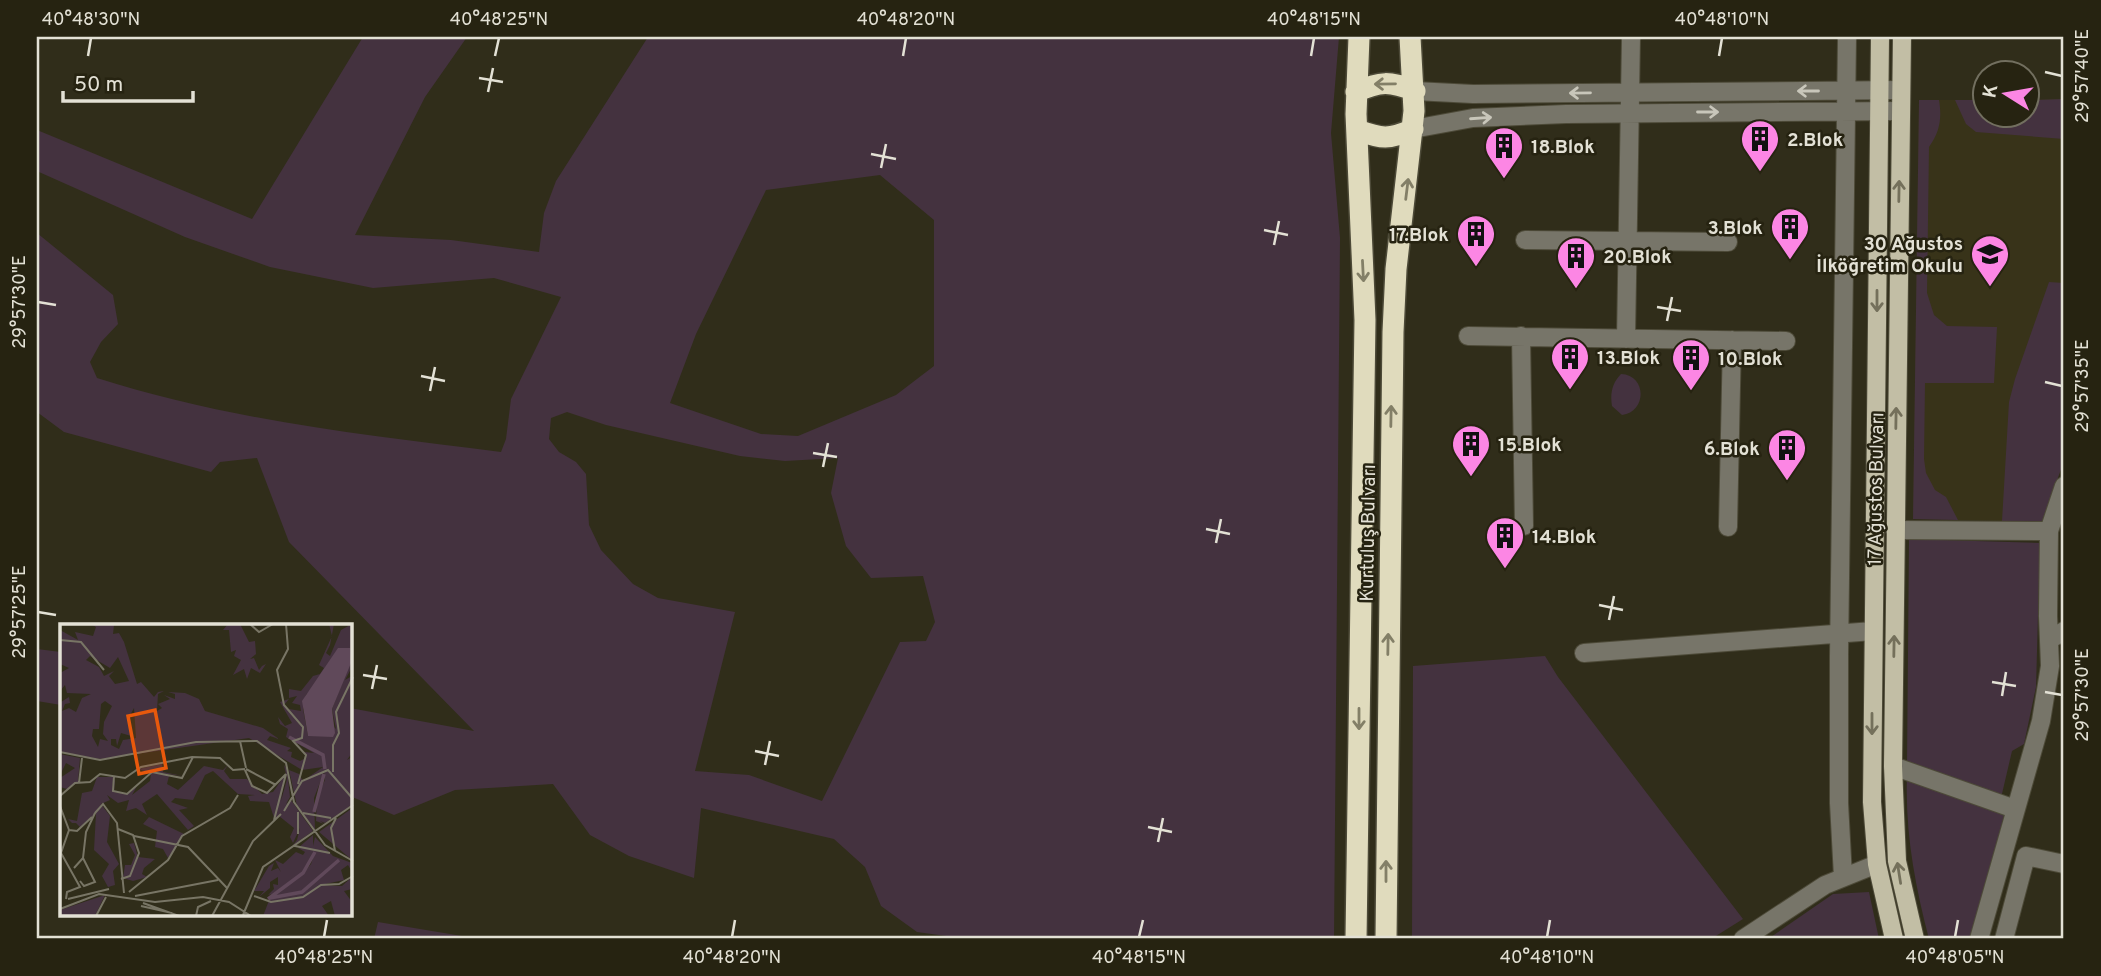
<svg xmlns="http://www.w3.org/2000/svg" width="2101" height="976" viewBox="0 0 2101 976" font-family="Overpass,sans-serif">
  <rect width="100%" height="100%" fill="#302d1a"/>
  <path fill="#383319" d="M2064,99V461L2042,522L1913,519L1919,100H1985L1986,116H2028V100Z"/>
  <path fill="#44323f" fill-rule="evenodd" d="M363,37H467L425,97L355,235L451,240L539,252L544,213L556,181L648,37H1339L1331,133L1340,238L1334,939H968L917,932L881,906L865,867L834,839L701,808L694,878L629,856L590,835L553,784L455,790L394,815L350,796V708L474,731L289,542L257,458L220,462L211,472L64,432L37,412V233L113,295L118,324L101,342L90,362L97,378C228,420 365,435 501,452L506,439L511,399L561,297L494,278L373,288L270,267L185,237L39,172L37,170V130L252,219ZM880,175L934,220V366L896,395L798,436L761,434L670,403L696,334L766,190ZM567,412L606,425L740,456L785,461L838,458L831,493L846,546L871,578L923,576L935,622L926,641L900,642L822,801L749,775L695,771L735,612L658,598L633,584L601,550L589,525L586,474L576,462L559,452L549,439L551,418Z
    M2064,99V139L1976,132L1966,124L1955,100H1985L1986,116H2028V100Z
    M1919,100H1939C1942,118 1940,132 1929,147L1927,293L1934,315L1947,326L1997,327L1994,383H1925L1924,459L1926,473L1935,490L1946,497L1958,520L1913,519Z
    M2049,282L2064,283V461L2042,522L2002,521L2009,402L2015,379Z
    M1621,374C1647,375 1647,412 1622,415L1612,406C1610,394 1612,383 1621,374Z
    M1909,539L2040,543L2036,687L2024,744L2012,751L2001,798L1907,765Z
    M37,649L61,652V705L37,701Z
    M1545,656L1558,677L1743,919L1711,939H1412L1413,666Z
    M1907,776L2005,812L1971,939H1929C1915,885 1905,833 1907,776Z
    M1869,892L1879,939H1768L1833,894Z
    M378,922L480,939H374Z"/>
  <g fill="none" stroke-linecap="round" stroke-linejoin="round">
    <defs>
      <path id="minor" d="M1415,91L1473,94L1901,90
        M1413,129L1473,118L1566,114L1900,111
        M1525,240L1728,242
        M1468,336L1786,341
        M1521,336L1524,526
        M1626,339L1631,37
        M1728,527L1732,340
        M1895,530L2049,531
        M2049,640L2064,631
        M1584,653L1873,631
        M1893,766L2015,809
        M1843,877L1839,803V656L1847,37
        M1743,939L1825,885L1877,864
        M1979,939L2041,721L2050,666L2048,616L2049,531L2064,486
        M2004,939L2026,856L2064,864"/>
      <path id="major" d="M1880,37L1872,802L1877,864L1894,939
        M1902,37L1893,766L1897,861L1915,939"/>
      <path id="highway" d="M1356,92C1380,81 1390,81 1415,91
        M1357,130C1382,139 1389,140 1413,129
        M1356,939L1365,320L1356,114L1359,37
        M1386,939L1393,332L1396,269L1414,111L1410,37"/>
    </defs>
    <use href="#minor" stroke="#4d4a38" stroke-width="20"/>
    <use href="#major" stroke="#4d4a38" stroke-width="20"/>
    <use href="#highway" stroke="#4d4a38" stroke-width="24"/>
    <use href="#minor" stroke="#777569" stroke-width="18"/>
    <use href="#major" stroke="#c2bea5" stroke-width="18"/>
    <use href="#highway" stroke="#e0dbbd" stroke-width="21"/>
  </g>
  <defs><path id="oneway-shaft" d="M-6 0H5M1.5-3L5.5 0L1.5 3" fill="none" stroke-width="1.6" stroke-linecap="round" stroke-linejoin="round" transform="scale(1.75)"/></defs>
  <g stroke="#837f67">
    <use href="#oneway-shaft" transform="translate(1385 84) rotate(179)"/>
    <use href="#oneway-shaft" transform="translate(1407 189) rotate(-83)"/>
    <use href="#oneway-shaft" transform="translate(1363 271) rotate(87)"/>
    <use href="#oneway-shaft" transform="translate(1391 416) rotate(-89)"/>
    <use href="#oneway-shaft" transform="translate(1388 644) rotate(-89)"/>
    <use href="#oneway-shaft" transform="translate(1359 719) rotate(90)"/>
    <use href="#oneway-shaft" transform="translate(1386 871) rotate(-90)"/>
  </g>
  <g stroke="#c8c6ba">
    <use href="#oneway-shaft" transform="translate(1808 91) rotate(180)"/>
    <use href="#oneway-shaft" transform="translate(1580 93) rotate(179)"/>
    <use href="#oneway-shaft" transform="translate(1708 112)"/>
    <use href="#oneway-shaft" transform="translate(1481 118) rotate(-4)"/>
  </g>
  <g stroke="#74705b">
    <use href="#oneway-shaft" transform="translate(1899 191) rotate(-89)"/>
    <use href="#oneway-shaft" transform="translate(1877 301) rotate(90)"/>
    <use href="#oneway-shaft" transform="translate(1896 418) rotate(-89)"/>
    <use href="#oneway-shaft" transform="translate(1894 646) rotate(-89)"/>
    <use href="#oneway-shaft" transform="translate(1872 724) rotate(90)"/>
    <use href="#oneway-shaft" transform="translate(1899 873) rotate(-99)"/>
  </g>
  <path fill="none" stroke="#e3e1d5" stroke-width="2.5" d="M88,56L91,38M495,56L499,38M903,56L906,38M1311,56L1314,38M1719,56L1722,38M2045,72L2062,76M479,78L503,82M488,92L493,68M871,154L896,159M881,168L886,144M1264,230L1288,235M1274,245L1279,221M38,302L56,305M1657,307L1681,311M1667,321L1672,297M421,376L445,381M2045,382L2062,386M430,391L435,367M813,453L837,457M823,467L828,443M1206,529L1230,534M1216,543L1221,519M1599,605L1623,610M38,612L56,615M1609,620L1614,596M363,675L387,679M1992,682L2016,686M372,689L377,665M2045,692L2062,695M2002,696L2006,672M755,751L779,756M765,765L770,741M1148,827L1172,832M1158,842L1163,818M324,937L327,920M732,937L735,920M1139,937L1143,920M1547,937L1550,920M1955,937L1958,920"/>
  <defs>
    <symbol id="building-pin" viewBox="-11 -11 22 30"><path d="M0 17L-7.5 6A9.5 9.5 0 1 1 7.5 6Z" fill="#fc86e4" stroke="#262311"/><path d="M-4-6H4V6H1V3H-1V6H-4ZM-2.5-4.3h1.7v1.8h-1.7ZM.8-4.3h1.7v1.8H.8ZM-2.5-1h1.7V.8h-1.7ZM.8-1h1.7V.8H.8Z" fill="#111"/></symbol>
    <symbol id="school-pin" viewBox="-11 -11 22 30"><path d="M0 17L-7.5 6A9.5 9.5 0 1 1 7.5 6Z" fill="#fc86e4" stroke="#262311"/><path d="M0-5L7-2L0 1L-7-2ZM-4 1L0 2.5L4 1V4Q0 6-4 4Z" fill="#111"/></symbol>
  </defs>
  <g fill-rule="evenodd">
    <use href="#building-pin" x="1738" y="117" width="44" height="60"/>
    <use href="#building-pin" x="1482" y="124" width="44" height="60"/>
    <use href="#building-pin" x="1768" y="205" width="44" height="60"/>
    <use href="#building-pin" x="1454" y="212" width="44" height="60"/>
    <use href="#school-pin" x="1968" y="232" width="44" height="60"/>
    <use href="#building-pin" x="1554" y="234" width="44" height="60"/>
    <use href="#building-pin" x="1548" y="335" width="44" height="60"/>
    <use href="#building-pin" x="1669" y="336" width="44" height="60"/>
    <use href="#building-pin" x="1449" y="422" width="44" height="60"/>
    <use href="#building-pin" x="1765" y="426" width="44" height="60"/>
    <use href="#building-pin" x="1483" y="514" width="44" height="60"/>
  </g>
  <g text-anchor="middle" stroke-width="5" stroke-linejoin="round" paint-order="stroke">
    <g font-size="19" font-weight="bold" fill="#e3e1d5" stroke="#262311" text-anchor="start">
      <text x="1787" y="146">2.Blok</text>
      <text x="1531" y="153">18.Blok</text>
      <text x="1763" y="234" text-anchor="end">3.Blok</text>
      <text x="1449" y="241" text-anchor="end">17.Blok</text>
      <text x="1963" y="250" text-anchor="end">30 Ağustos<tspan x="1963" dy="22">İlköğretim Okulu</tspan></text>
      <text x="1603" y="263">20.Blok</text>
      <text x="1597" y="364">13.Blok</text>
      <text x="1718" y="365">10.Blok</text>
      <text x="1498" y="451">15.Blok</text>
      <text x="1760" y="455" text-anchor="end">6.Blok</text>
      <text x="1532" y="543">14.Blok</text>
    </g>
    <g font-size="19" fill="#e3e1d5" stroke="#262311">
      <text transform="translate(1875 489) rotate(-89)" y="7">17 Ağustos Bulvarı</text>
      <text transform="translate(1367 533) rotate(-89)" y="7">Kurtuluş Bulvarı</text>
    </g>
  </g>
  <g transform="translate(60 624)">
    <rect width="292" height="292" fill="#302d1a"/>
    <path d="M31,0L54,1L53,10L59,9L64,18L77,60L81,58L94,73L98,68L104,67L98,70L97,87L102,84L98,80L110,75L104,71L115,75V70L108,68L125,69L139,75L145,87L203,104L219,115L210,112L207,116L231,124L227,127L232,128L231,133L240,137L246,134L244,128L254,129L226,113L228,105L220,100L218,93L225,102L232,99L220,78L229,75L224,81L229,85L241,87L240,81L232,79L237,72L229,74V65L241,67L253,52L260,50L264,44L259,41L272,12L269,0H274L270,21L266,29L270,32L281,6L292,0V43L285,56L292,52V129L287,136L292,133V181L265,199L260,197L264,200L256,197L257,173L265,156L264,148L254,174L255,206L237,182L229,146L239,150L243,157L263,143L242,146L189,114L40,135L0,128L1,78L9,73L10,79L5,80L2,87L9,84L16,88L22,74L31,70L7,69L5,61L0,67V49L9,44L0,40V6L18,16L15,8L33,12L36,3ZM30,32L50,44L58,33L69,57L55,60L49,52L54,47L44,52L39,43L26,36ZM263,52L282,59L272,85L276,105L273,102L274,106L248,112L243,85L246,71ZM45,77L52,82L44,98L43,110L48,117L40,115L38,123L32,112L33,105H39L41,80ZM74,84L76,114L63,116L59,125L51,121V115H56L57,122L61,109L71,112L68,95ZM168,0H180L189,18L195,17L196,30L190,35L194,34L199,46L202,42L206,40L200,49L191,44L187,55L184,45L173,51L181,36L174,32L176,26L171,28L169,6H163ZM0,130L20,134L18,158L7,165L0,163V154L15,144L6,139L0,151ZM102,140L103,148L123,152L100,149L109,152L107,160L118,166L144,142L163,146L168,141L164,147L170,155H187L202,170L213,168L225,151L221,177L227,155L224,141L227,145L230,173L226,180L231,176L253,207L232,222L237,216L240,204L233,219L230,213L234,204L219,192L215,197L209,178L190,177L188,172L195,171L178,170L153,147L145,151L133,176L115,174L111,178L128,184L119,186L134,202L128,206L97,170L82,180L87,191L76,184L66,187L69,176L58,179L47,171L50,176L41,180L50,192L47,218L59,240L53,247L55,261L48,263L42,252L49,240L34,226L36,189L20,203L16,199H12L8,195L17,197L22,169L32,167L37,153H54L52,165L55,154L54,168L68,170L77,162L72,171L90,157L91,149L78,145ZM291,185L293,189L292,236L259,208ZM89,193L124,210L108,234L103,225L95,223L97,207L83,200ZM253,211V222L255,213L273,232L292,239L291,246L288,241L281,246L284,256L261,261L282,262L292,253V265L284,267L292,278V292H275L271,277L262,282L269,292H203L210,274L243,250L251,240L255,228L244,247L212,270L208,271L214,265L213,260L218,261V253L210,258V264L199,273L204,267H194L209,242L214,239L211,247L218,244L221,248L215,236L223,240L236,228L243,231L245,228L238,224ZM74,219L78,233L95,235L84,244L82,250L87,253L73,257L63,254L65,241H71L75,231L69,220ZM45,271L35,292H0V286Z" fill="#44323f" fill-rule="evenodd"/>
    <path d="M278,24H290L291,39L272,85L275,109L273,113L248,112L242,77Z" fill="#60495a"/>
    <path fill="none" stroke="#60495a" stroke-width="3.5" d="M229,113L263,131L265,145M254,188L264,150M210,274L242,268L279,236M208,275L243,249L255,228"/>
    <path fill="none" stroke="#787565" stroke-width="2" d="M190,0L199,8L213,0M226,0L228,25L217,46L224,81L243,103L242,114L233,117L246,131L238,160M0,16L21,18L44,46M180,117L186,144M0,128L40,136L136,118L197,117L226,139L234,178L265,221L293,237M186,145L216,161M185,146L192,162L207,169L226,150M273,148V121L279,109L276,88L293,53M54,152L53,167L67,170L92,148L122,154L133,133M19,159L22,134M0,172L15,159L30,158L40,150L65,154L81,143L132,133L160,134L173,146L185,145M0,182L9,206L1,229L20,263L7,268L6,275M224,187L242,157L268,146L293,175M35,189L43,180L57,199L64,269M243,189L271,194M214,196L226,150M58,205L73,211L79,229L70,252L61,255M9,206L17,207L32,193M238,210V188M74,212L128,223L167,264M235,222L270,229M275,227L271,204L276,194M14,244L23,234L26,208L35,189M20,257L24,262L35,258L23,234M69,268L108,236L122,212L170,184L178,171M75,272L158,256M194,272L211,278L243,273L261,261L279,260L293,252M8,275L49,265M83,279L119,292M81,282L112,289M0,285L39,270L95,278L143,273L169,278L191,292M183,291L203,243L293,181M36,292L46,273M136,292L138,283L151,277M152,292L193,217L221,190"/>
    <path fill="#e8590c" fill-opacity="0.15" stroke="#e8590c" stroke-width="3.5" d="M95,86L106,144L79,150L68,92Z"/>
    <rect width="292" height="292" fill="none" stroke="#e3e1d5" stroke-width="3.5"/>
  </g>
  <rect width="2101" height="976" fill="none" stroke="#262311" stroke-width="77"/>
  <g transform="translate(2006 94) rotate(281)"><circle r="33" fill="#262311" stroke="#726f5f" stroke-width="2"/>
  <path d="M0-5L12 26L0 18L-12 26Z" fill="#fc86e4"/>
  <text y="-10" font-size="19" font-weight="bold" text-anchor="middle" fill="#e3e1d5">K</text>
  </g>
  <path d="M63 91v10h130v-10" fill="none" stroke="#e3e1d5" stroke-width="3.5"/>
  <text x="74" y="91" font-size="21" fill="#e3e1d5" stroke="#262311" stroke-width="5" paint-order="stroke">50 m</text>
  <rect x="38" y="38" width="2024" height="899" fill="none" stroke="#e3e1d5" stroke-width="2.5"/>
  <g font-size="18" text-anchor="middle" fill="#e3e1d5">
    <text x="91" y="25">40°48'30"N</text>
    <text x="499" y="25">40°48'25"N</text>
    <text x="906" y="25">40°48'20"N</text>
    <text x="1314" y="25">40°48'15"N</text>
    <text x="1722" y="25">40°48'10"N</text>
    <text transform="translate(2082 76) rotate(-90)" y="6">29°57'40"E</text>
    <text transform="translate(19 302) rotate(-90)" y="6">29°57'30"E</text>
    <text transform="translate(2082 386) rotate(-90)" y="6">29°57'35"E</text>
    <text transform="translate(19 612) rotate(-90)" y="6">29°57'25"E</text>
    <text transform="translate(2082 695) rotate(-90)" y="6">29°57'30"E</text>
    <text x="324" y="963">40°48'25"N</text>
    <text x="732" y="963">40°48'20"N</text>
    <text x="1139" y="963">40°48'15"N</text>
    <text x="1547" y="963">40°48'10"N</text>
    <text x="1955" y="963">40°48'05"N</text>
  </g>
</svg>
